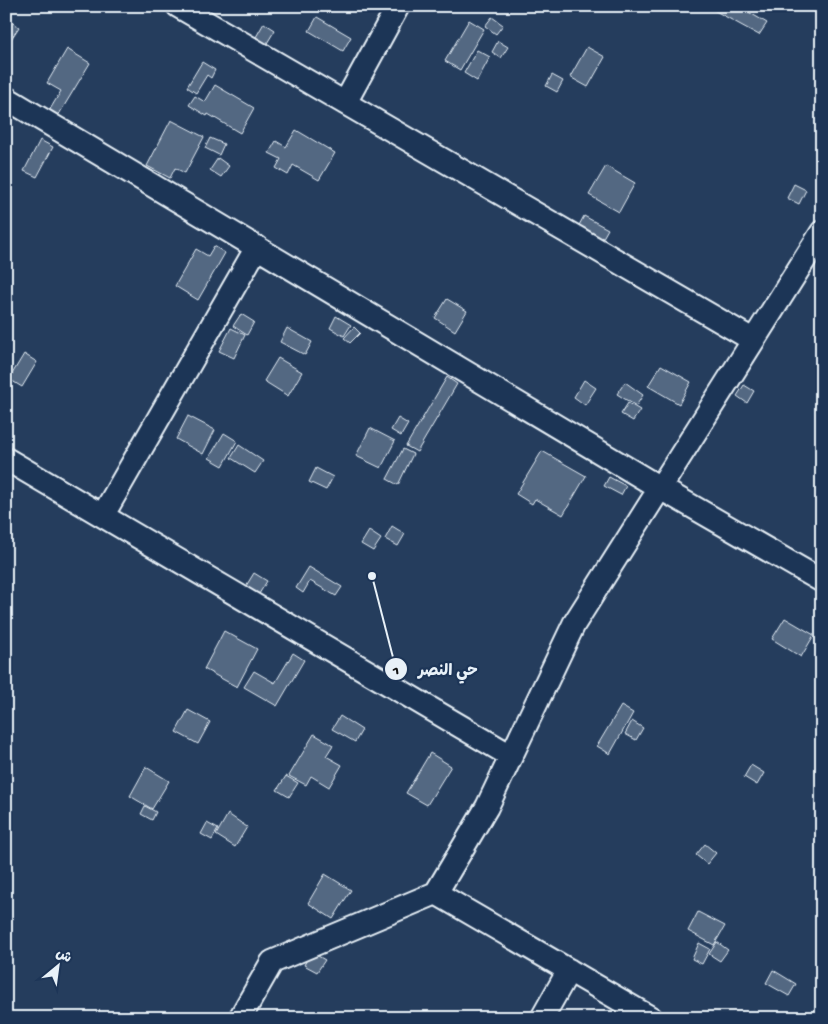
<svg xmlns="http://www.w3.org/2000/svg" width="828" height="1024" viewBox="0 0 828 1024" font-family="'Gochi Hand','Playpen Sans Arabic',sans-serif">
  <rect width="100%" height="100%" fill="#253d5d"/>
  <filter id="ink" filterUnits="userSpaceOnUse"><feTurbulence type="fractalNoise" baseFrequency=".02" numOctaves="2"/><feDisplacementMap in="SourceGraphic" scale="10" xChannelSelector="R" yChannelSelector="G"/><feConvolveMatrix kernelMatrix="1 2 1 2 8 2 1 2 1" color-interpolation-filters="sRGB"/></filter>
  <g filter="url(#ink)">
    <path fill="#536782" stroke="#e8f1f8" d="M711,6H748L745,10L767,23L759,35L710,8Z
      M317,17L351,37L343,51L309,31Z
      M492,17L503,25L496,34L485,26Z
      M6,19L19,27L6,47Z
      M469,20L484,29L460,70L445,61Z
      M264,23L275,30L258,58L248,51Z
      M498,41L508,47L501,58L492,52Z
      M587,47L605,57L588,87L570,77Z
      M67,49L90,63L58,116L49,111L61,91L47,83Z
      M477,50L490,57L477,81L464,73Z
      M202,62L215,70L211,78L207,75L196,93L187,87Z
      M552,75L563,81L557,92L546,86Z
      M215,85L254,108L240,133L208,114L207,116L189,105L195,96L205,102Z
      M171,120L204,137L185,173L175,168L170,178L147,166Z
      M296,130L335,153L319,180L293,165L288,175L276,168L281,159L269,153L276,141L286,147Z
      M210,138L224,144L219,155L205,148Z
      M40,140L53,147L37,177L24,171Z
      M218,158L229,166L221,177L210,170Z
      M606,166L635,183L619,212L589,195Z
      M794,184L806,190L799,204L787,198Z
      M584,216L608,229L600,243L577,229Z
      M214,246L225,253L198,300L175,286L196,249L208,256Z
      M447,299L467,311L455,331L435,318Z
      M241,314L254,322L247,335L233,326Z
      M336,316L351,325L344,336L330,328Z
      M354,327L360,333L350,343L344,338Z
      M231,328L245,335L234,358L219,351Z
      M287,328L312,342L305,355L280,342Z
      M24,354L37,362L22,387L9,379Z
      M278,358L302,372L288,396L264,381Z
      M661,365L691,382L679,404L648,386Z
      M447,377L457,384L417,452L406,446Z
      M584,380L596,388L585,405L574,397Z
      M625,382L643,395L636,406L617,394Z
      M744,385L754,391L747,403L737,396Z
      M628,403L640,410L633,421L621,414Z
      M188,416L215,430L203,454L176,439Z
      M398,418L408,424L401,436L391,430Z
      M370,428L395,441L381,468L356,456Z
      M224,433L237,441L223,466L209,458Z
      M239,445L263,461L255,473L231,458Z
      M403,449L413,454L398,485L387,479Z
      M542,451L586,476L563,515L535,499L532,504L516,494Z
      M316,468L333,477L326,490L309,482Z
      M609,477L626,486L621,495L604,486Z
      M392,526L405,534L398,546L385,539Z
      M369,531L381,539L373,551L361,544Z
      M309,567L342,587L336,596L310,581L303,593L296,588Z
      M254,573L267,581L259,594L246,586Z
      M785,618L814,635L801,657L772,639Z
      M224,631L257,649L237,687L204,669Z
      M293,653L304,660L277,706L244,687L254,671L275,683Z
      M621,706L633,713L610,754L597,746Z
      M188,710L210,722L198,744L176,732Z
      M340,716L362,730L355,742L332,729Z
      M632,721L643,728L636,740L625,734Z
      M314,734L333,745L326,756L342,765L329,787L311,776L306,785L289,776Z
      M430,753L451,766L427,805L406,793Z
      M751,765L764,773L757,785L744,777Z
      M146,767L169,781L152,809L130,796Z
      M286,776L298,783L289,797L277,790Z
      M145,806L156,812L152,820L141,814Z
      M228,814L247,827L235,847L216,835Z
      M207,823L218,829L212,840L201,834Z
      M705,844L716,853L707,864L696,855Z
      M325,874L351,890L333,919L308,903Z
      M698,912L725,926L714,945L688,931Z
      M717,942L728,950L720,961L709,954Z
      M699,943L710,949L702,964L692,959Z
      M311,952L325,960L317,972L304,965Z
      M773,970L796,984L789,996L766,983Z"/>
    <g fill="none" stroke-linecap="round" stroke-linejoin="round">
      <defs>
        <path id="street" d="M178,6L753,340
          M6,98L660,488L822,581
          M345,103L398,6
          M6,459L511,756
          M103,515L257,247
          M436,893L651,1018
          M240,1018L272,962L436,893L487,807L574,624L822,232
          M542,1018L569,970"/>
      </defs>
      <use href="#street" stroke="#e8f1f8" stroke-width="26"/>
      <use href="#street" stroke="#1d3557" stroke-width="22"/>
    </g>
  </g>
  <path fill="none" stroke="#e8f1f8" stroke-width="2" d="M372 576L396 669"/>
  <g fill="#e8f1f8" stroke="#1d3557" stroke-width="2">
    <circle cx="372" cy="576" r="5"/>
    <circle cx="396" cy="669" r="12"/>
  </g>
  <g font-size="15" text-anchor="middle" font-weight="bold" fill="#111">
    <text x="396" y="674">1</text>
  </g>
  <g font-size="16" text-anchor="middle" font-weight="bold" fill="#e8f1f8" stroke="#1d3557" stroke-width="4.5" stroke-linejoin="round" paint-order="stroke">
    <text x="448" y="675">حي النصر</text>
  </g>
  <rect width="828" height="1024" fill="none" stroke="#1d3557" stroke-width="25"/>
  <rect x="12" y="12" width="803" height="999" fill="none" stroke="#e8f1f8" stroke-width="2" filter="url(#ink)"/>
  <g transform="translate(58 966) rotate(29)" stroke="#1d3557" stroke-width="4" paint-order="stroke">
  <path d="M0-4L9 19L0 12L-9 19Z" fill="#e8f1f8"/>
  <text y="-8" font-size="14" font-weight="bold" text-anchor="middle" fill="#e8f1f8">ش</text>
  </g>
</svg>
